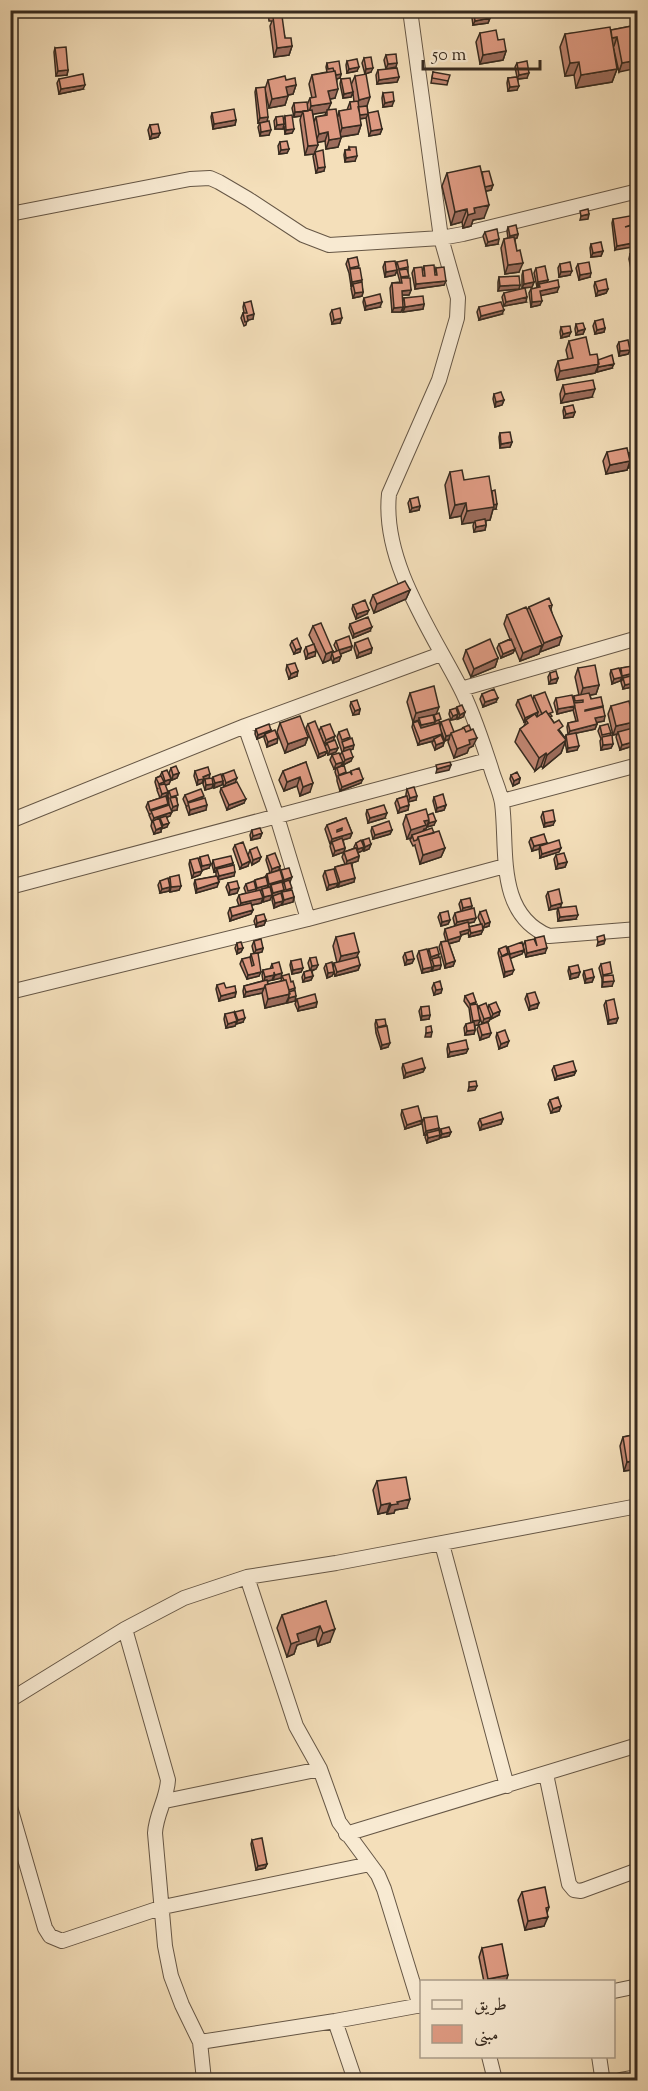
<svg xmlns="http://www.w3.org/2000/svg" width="648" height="2091" viewBox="0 0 648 2091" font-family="'Sorts Mill Goudy',Amiri,serif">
  <rect width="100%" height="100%" fill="#f4dfba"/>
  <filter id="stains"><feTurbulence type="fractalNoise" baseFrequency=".00333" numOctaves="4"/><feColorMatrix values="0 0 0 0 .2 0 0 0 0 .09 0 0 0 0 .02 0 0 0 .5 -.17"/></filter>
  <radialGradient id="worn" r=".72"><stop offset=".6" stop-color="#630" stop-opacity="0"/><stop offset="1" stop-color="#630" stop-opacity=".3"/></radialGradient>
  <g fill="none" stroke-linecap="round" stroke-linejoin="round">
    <defs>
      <path id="street" d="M410,10L441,238L458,298L457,318L439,380L389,494C382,561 430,629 460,687C473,712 482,741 491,768C494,779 500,791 502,803C508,848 495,914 549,936L638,929
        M10,214L190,179L210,178L219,182L248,199L303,235L329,245L441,238L463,234L638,191
        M461,689L638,638
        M245,726L277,817L308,919
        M502,801L638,765
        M10,821L245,726L441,654
        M10,887L488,760
        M10,992L308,919L505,866
        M442,1544L507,1786
        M247,1577L296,1726L320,1769L339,1822L378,1875L384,1889L420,2006
        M125,1629L168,1780C167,1799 156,1814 155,1833L165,1946L171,1976L182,2005L200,2042L204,2080
        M10,1700L125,1629L184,1598L247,1577L336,1563L638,1506
        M546,1774L569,1884L574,1890L581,1891L638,1870
        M165,1801L320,1769
        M10,1807L45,1928L50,1936L62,1941L163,1907L370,1864
        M346,1834L638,1745
        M614,1991L638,1986
        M335,2021L355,2080
        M200,2042L335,2021L422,2005
        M489,2056L495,2080
        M599,2056L602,2076L605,2080
        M621,2080L638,2077"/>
    </defs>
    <use href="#street" stroke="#665746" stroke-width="16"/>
    <use href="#street" stroke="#f8ead2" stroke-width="14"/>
  </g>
  <path fill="#c08571" stroke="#362a1f" stroke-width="1.5" fill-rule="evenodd" d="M268,10H279L285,38L292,46L289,55L274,57L270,26L272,21H269Z
    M633,10H638V23L635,24Z
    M474,13L490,18L488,23L473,25L472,18Z
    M637,25L619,72L613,46L617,69L612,82L576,88L574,75L565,76L560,47L565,34L611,30Z
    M480,33L498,40L506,51L503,60L480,64L476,42Z
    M55,48L68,70L67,75L56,76L54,52Z
    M386,55L396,67L386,69L384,60Z
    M364,58L371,72L365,74L362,63Z
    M347,61L357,71L347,73L346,65Z
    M327,63L341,74L340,78L337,79L335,98L330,99L331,103L328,110L338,116L339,111L347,110L350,102H354L353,93L351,97L343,98L340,84L341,79L351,85L355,76L367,106L368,113L382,129L380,134L369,136L366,118L360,119L361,125L358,134L341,137L338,147L326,149L325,141L317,142L315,151L324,171L316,173L313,156L314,154L305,155L300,120L301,116L294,117L292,108L294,103L307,105L310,98H312L309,84L312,75L327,72L326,67ZM326,112L325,115L316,117L314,122L313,114Z
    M517,63L527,78L518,79L517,90L508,91L507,83L508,78L517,77L515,67Z
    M378,70L399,77L397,82L377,84L376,75Z
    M433,72L448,81L447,85L431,83Z
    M59,79L83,89L59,94L57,83Z
    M268,80H286L296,85L293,94L288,95L285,105L269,108L265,90L267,121L269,135L260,136L258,127L260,123H261H258L255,92L256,88L265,89Z
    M383,93L392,106L383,107L382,98Z
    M212,113L236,120L235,125L213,129L211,117Z
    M285,116L294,129L292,133L285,134L284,126L283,129H275L274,121L276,117L284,119Z
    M150,125L160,133L158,137L150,139L148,130Z
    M280,142L289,149L287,153L279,154L278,146Z
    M349,147L355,161L345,162L344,155L345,150H348Z
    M482,172L493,185L491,190L486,191L484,218L473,220L471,226L463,228L462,222L451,225L442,186L447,173Z
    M613,219L637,223L615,250L612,223Z
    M508,227L518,234L517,238L515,239L519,272L505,274L501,248L504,239L508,238L507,231Z
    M485,232L498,244L486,246L483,236Z
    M591,244L603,251L601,256L591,257L590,248Z
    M638,253V267L631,269L629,259L630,254Z
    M348,259L359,268L363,292L362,296L353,298L351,288L352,286H351L349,273L346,264Z
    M385,262L396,265L397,262L408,267V278L411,290L409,295H402V302L404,298L424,304L423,309L403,312V307L401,312H392L390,288L392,283L400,282L397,271L395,275L385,277L383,267Z
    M560,264L570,275L559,277L558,268Z
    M578,264L590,277L579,280L576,268Z
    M424,266L435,272L436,268L444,285L415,289L412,273L414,268L423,270Z
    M536,268L548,280L547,282L557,292L541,295L540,305L531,307L529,293L531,289L538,288V286L537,287L534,273Z
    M523,271L534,282L532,287L522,288V275Z
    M499,277L520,285L519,289L498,291V282Z
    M595,282L608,289L606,293L596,296L594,286Z
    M504,293L526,302L504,306L502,297Z
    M364,298L380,307L365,310L363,302Z
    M244,303L253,319L247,320L246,325L244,326L241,318L243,313H244L243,307Z
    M479,307L502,314L479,320L477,312Z
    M332,310L340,323L332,324L330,314Z
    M595,321L605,328L604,332L595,334L593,326Z
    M576,324L585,329L583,334L576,335L575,329Z
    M561,327L569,336L561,338L560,332Z
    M638,337V362H636L632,343L634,338Z
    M569,341L590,355L612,368L597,372L596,370L595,373L557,380L555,370L558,361L568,359L566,350Z
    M619,342L630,350L628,354L619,356L617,346Z
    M563,385L592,397L561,403L560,394Z
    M494,394L504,400L502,405L495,407L493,399Z
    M564,407L575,412L573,417L564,418L563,411Z
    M500,433L512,442L510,447L500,448L499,437Z
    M638,451L629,468V464L627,470L606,474L603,461L607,452L629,454V453Z
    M450,472L464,480L496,509H493L490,520H486V525L485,530L474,532L473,526L474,522L462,524L461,516L450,518L445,485Z
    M410,499L420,506L419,510L410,512L408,503Z
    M410,590L406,599L374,613L370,603L373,595Z
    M353,605L367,614L356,619L352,609Z
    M552,605L551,609L559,645L540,652V651L539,654L520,661L515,649L513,653L501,658L497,648L499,644L510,639L504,624L507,615L527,610L529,607Z
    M350,624L370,631L353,638L349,628Z
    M313,626L333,651L332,653L337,651L334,645L336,641L352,646L351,650L340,654L341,656L339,661L333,663L331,658L330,660L323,663L309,635Z
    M292,641L301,648L300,652L294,654L290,645Z
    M355,643L372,648L371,653L357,658L354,648Z
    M306,647L315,656L306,659L304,651Z
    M632,648H637L638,663L637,665H638V686L623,689L621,682L622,680L612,684L610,674L611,670L620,671L621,668L635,666H631V652Z
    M466,650L498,658L495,667L471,677L463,659Z
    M287,665L297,676L289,679L286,670Z
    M578,668L599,685L596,694L590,695L591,699L603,706L604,721L596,722L597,724L595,729L576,733L577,750L567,752L565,742L561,753L543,768L541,766L535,771L515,742L520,729L524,726L526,721L524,722L516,705L518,700L533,699L534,696L552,716L550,717L565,738L566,735L568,734L567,727L568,723L576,721L573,710L557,714L554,703L556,698H573L574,696L579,695L575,677Z
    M550,673L558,678L556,683L549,684L548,677Z
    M410,693L436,714L440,723L439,724L440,727L441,722L473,746L469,748L467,753L454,758L448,742L449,739L445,741L441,731L442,736L444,742L443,746L435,750L432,743L433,741L418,745L412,727L413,723L419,720L413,722L407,702Z
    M482,694L496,702L483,707L480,699Z
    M351,702L360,709L359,714L353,715L350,706Z
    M611,706L634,722L632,728L636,745L620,750L616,737L617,734L613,735L608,714Z
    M457,707L465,712L463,717L458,719L457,716L456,719L451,720L449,714L450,710L456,709Z
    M280,723L308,737L305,745L285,753L277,732Z
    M308,724L327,751L325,755L318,758L306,728Z
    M600,726L611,733L610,735L613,744L611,748L601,750L600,741L601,739L598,731Z
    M321,727L334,740L338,748L336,752L328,755L325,747L327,743L324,744L319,731Z
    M256,729L270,732L277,743L267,747L264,738V736L257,739L255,734Z
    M339,732L349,739L353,749L350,750L351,761L343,765L342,763L341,766L346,773H350L351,771L361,783L340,791L337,781V778L335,772L336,768L334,769L330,760L332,755H340L342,752L337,737Z
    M306,762L310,792L300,796L297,786L284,791L279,780L283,771Z
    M171,768L179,773L177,778L172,780L169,773Z
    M195,771L212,780L213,777L222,776L223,774L235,783L244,803L227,810L220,792L221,788L224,787L223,783L222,785L214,788L213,785L212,788L205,790L203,784L204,780H203L202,783L197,785L194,776Z
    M162,772L171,779L169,784L165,785L168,805H169L168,795L169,791L177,798V810L171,811L170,816L167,817V827L161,829V832L154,834L151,826L152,822L149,815L150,814H149L146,807L148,802L160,798L157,790L158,788L157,789L155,782L156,778L160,776Z
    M511,775L520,778L519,783L513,786L510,779Z
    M407,789L416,800L408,802V810L398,813L395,803L397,799L406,796V794Z
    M185,795L203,798L206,810L189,815L186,807L187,806H186L183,799Z
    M434,797L446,805L444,810L436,812L433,801Z
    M367,810L385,818L368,823L366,814Z
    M543,812L553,825L544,827L541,817Z
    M406,815H428L434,825L427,827L423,831L434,833L445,848L441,857L420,864L415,846V845L413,846L410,840L411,838L407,839L403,824Z
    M346,818L352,833L350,838L343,840L345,848L344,852L333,856L330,846L331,844H330L325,829L327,825Z
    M372,827L392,830L390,834L373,839L371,831Z
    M252,830L262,833L260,838L251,840L250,835Z
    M531,838L561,848L559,852L540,858L539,849L532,851L529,842Z
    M363,840L371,844L369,849L364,851L363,849L362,851L358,853L359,856L358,861L352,863L354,882L338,887V884L336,887L327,890L323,876L325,871L334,870L335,867L345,864L342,857L344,852L355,848L354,847L356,843L362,842Z
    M235,845L248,866L240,869L233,849Z
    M250,850L261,857L259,861L252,865L248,855Z
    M556,855L567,862L565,867L556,869L554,859Z
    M267,856L280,866L279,870L274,872H281V870L290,882L291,890L294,897L293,902L282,905V904L281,905L274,908L272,900L273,897H271L270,900L263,902L262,900L261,903L251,905L253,910L251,914L230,921L228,913L230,908L239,906L237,900L239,895L246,893L244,888L246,884L254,882L255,880L265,877L267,874L270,873L266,860Z
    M200,857L209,868L202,870L200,875L192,878L189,864L190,860L199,859Z
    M213,860L233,863L232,866L234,876L218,880L217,887L196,893L194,884L195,880L216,876V871L214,872L212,865Z
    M170,877L181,886L179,890L170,892L169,890V891L160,893L158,885L160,881L168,880Z
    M228,883L239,888L237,893L229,895L226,887Z
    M548,892L561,907L576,919L558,921L557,912L558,908L549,910L546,896Z
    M461,900L471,909L476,918L474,922L468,923L469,927L481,924L478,917L480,912L489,926L483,928L481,934L469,937L468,933L461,935L459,941L449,944L455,961L453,966L445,968L439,947L441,942L446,941L444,934L445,929L455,926L453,918L455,913L461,911L459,904Z
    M440,913L450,920L448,924L441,926L438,917Z
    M256,916L266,920L264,925L256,927L254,921Z
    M336,937L356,957L360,965L358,970L335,976L334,972L332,976L327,978L324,968L326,964L333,967L334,963H337L333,946Z
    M535,938L545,953L526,957L524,950L522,954L510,958L512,974L504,977L498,953L499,949H507L508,947L523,946L525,941L534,940Z
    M254,941L263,948L262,952L258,953L259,976L247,979L240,964L242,959L250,958L251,954H254L252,946Z
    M237,943L243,948L241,952L237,954L235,948Z
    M429,949L438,957L441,965L440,969L432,971V968L431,971L422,973L417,956L419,951L428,952Z
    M405,953L414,959L412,963L405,965L403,957Z
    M310,958L318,965L316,969L312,971L313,976L311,980L303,982L302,977L304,972L310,970L308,963Z
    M291,961L303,968L301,972L292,974L290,965Z
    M272,964L281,978L273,980V978L272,980L267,981L268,984L281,981L282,976L291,982L295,988L294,990L295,1001L287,1003V1001L286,1003L265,1008L262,993L244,997L243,991L244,986L263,981L262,975L263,970L270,969Z
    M601,964L612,986L602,987V979L599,968Z
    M569,967L580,972L578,977L570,979L568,971Z
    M584,971L594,977L592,982L585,983L583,975Z
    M434,983L442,989L441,993L434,995L432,988Z
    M217,985L236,992L235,997L219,1001L216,989Z
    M527,994L537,1008L529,1010L525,999Z
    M465,996L476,1002L475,1004L478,1009L479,1006L488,1008L489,1005L499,1015L491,1019V1018L489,1021L483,1023L491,1033L489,1037L480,1040L477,1029L479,1025L482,1024L479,1015L480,1020L478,1025H475V1030L474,1034L465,1035L464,1028L466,1024L471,1023L469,1008L464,1001Z
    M297,999L317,1002L316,1007L298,1011L295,1004Z
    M606,1001L618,1018L616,1023L608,1024L604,1005Z
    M421,1007L430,1015L429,1019L421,1020L419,1011Z
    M235,1012L243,1022L236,1024L235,1026L226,1028L224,1019L225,1014H235Z
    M376,1020L386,1025L388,1047L381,1049L376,1033L375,1024Z
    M497,1033L507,1046L499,1049L496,1037Z
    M448,1044L468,1049L466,1053L448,1057L447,1049Z
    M403,1064L425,1068L423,1072L404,1078L402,1068Z
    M554,1066L576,1071L574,1075L555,1080L552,1070Z
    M550,1100L561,1106L559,1111L551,1113L548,1104Z
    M402,1110L422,1120L421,1124L405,1129L401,1115Z
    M424,1118L439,1128V1130L440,1132L441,1129L451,1132L449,1136L440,1138V1137L439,1139L427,1143L425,1137L426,1135H424L422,1123Z
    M480,1119H503L501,1124L480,1130L478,1123Z
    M638,1434V1469L624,1471L620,1446L623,1437Z
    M377,1481L407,1508L395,1510L394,1513L387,1514V1512L378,1514L373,1490Z
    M326,1601L330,1642L318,1646L316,1639L297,1645L294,1654L287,1657L277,1628L282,1615Z
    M252,1840L267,1864L265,1868L256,1870L251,1844Z
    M522,1892L549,1907L547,1913L544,1926L525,1930L518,1900Z
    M482,1948L506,1982H484L479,1957Z"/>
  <path fill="#9c6c5c" stroke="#362a1f" stroke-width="1.5" d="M490,18L488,23L473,25L475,21Z
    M617,37L614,46L608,47L612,38Z
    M292,46L289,55L274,57L277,48Z
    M506,51L503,60L480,64L483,55Z
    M638,60V68L619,72L622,63Z
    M579,62L574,75L565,76L570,63Z
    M397,63L396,67L386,69L388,64Z
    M359,67L357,71L347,73L349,69Z
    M373,68L371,72L365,74L366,69Z
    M617,69L612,82L576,88L581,75Z
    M68,70L67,75L56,76L58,71Z
    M529,73L527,78L517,79L519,75Z
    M341,74L340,78L333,80L334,75Z
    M399,77L397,82L377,84L379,80Z
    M85,85L83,89L59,94L61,89Z
    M296,85L293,94L283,96L286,87Z
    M519,86L517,90L508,91L510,87Z
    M338,89L335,98L325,100L328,91Z
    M353,92L351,97L343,98L344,94Z
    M288,96L285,105L269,108L272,99Z
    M370,97L367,106L356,108L359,100Z
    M394,101L392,106L383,107L385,103Z
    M331,103L327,112L308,115L311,106Z
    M295,112H303L301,116L294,117Z
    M368,114L366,118L357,119L358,115Z
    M268,117L267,122L258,123L260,118Z
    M236,120L235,125L213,129L214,124Z
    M284,124L283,129H275L277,125Z
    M361,125L358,134L339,137L342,128Z
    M294,129L292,133L285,134L286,130Z
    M382,129L380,134L369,136L371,131Z
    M271,130L269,135L260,136L261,132Z
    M328,132L325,141L315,143L319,134Z
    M160,133L158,137L150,139L152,134Z
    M341,138L338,147L326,149L329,140Z
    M318,145L314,154L305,155L308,146Z
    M289,149L287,153L279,154L281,150Z
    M357,156L355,161L345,162L346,158Z
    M325,167L324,171L316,173L318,168Z
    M493,185L491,190L482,192L484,187Z
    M489,205L484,218L473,220L471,226L463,228L468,215L474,208Z
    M467,209L462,222L451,225L455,212Z
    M589,214L588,219L580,220L581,216Z
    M518,234L517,238L509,240L510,236Z
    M499,239L498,244L486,246L488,242Z
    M638,242V246L615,250L617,246Z
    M603,251L601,256L591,257L593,253Z
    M523,263L519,272L505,274L508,265Z
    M638,263V267L631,269L632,264Z
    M397,270L395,275L385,277L386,272Z
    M572,271L570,275L559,277L561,272Z
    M591,273L590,277L579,280L580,275Z
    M362,280L360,285L353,284L352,286H351L352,282Z
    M548,280L546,284H539L538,286L537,287L538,282Z
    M446,281L444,285L415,289L416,284Z
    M534,282L532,287L522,288L524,284Z
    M520,285L519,289L498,291L500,286Z
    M559,287L557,292L539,296L540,291Z
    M608,289L606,293L596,296L598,291Z
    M411,290L409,295H400L402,291Z
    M363,292L362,296L353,298L355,293Z
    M527,297L526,302L504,306L506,302Z
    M542,301L540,305L531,307L532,302Z
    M382,302L380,307L365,310L366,306Z
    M424,304L423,309L403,312L405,307Z
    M403,307L401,312H392L394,308Z
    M504,310L502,314L479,320L481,316Z
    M254,314L253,319L245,321L247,316Z
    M342,318L340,323L332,324L334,320Z
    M605,328L604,332L595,334L597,330Z
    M585,329L583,334L576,335L578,331Z
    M571,332L569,336L561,338L563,334Z
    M630,350L628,354L619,356L620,351Z
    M599,364L595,373L557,380L560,371Z
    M614,364L612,368L597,372L598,367Z
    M595,389L592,397L561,403L565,394Z
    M504,400L502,405L495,407L496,402Z
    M575,412L573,417L564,418L566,414Z
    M512,442L510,447L500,448L501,444Z
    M630,461L627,470L606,474L610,465Z
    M638,462V466L629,468L631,463Z
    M466,503L461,516L450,518L455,505Z
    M497,504L496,509H493L490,520L462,524L467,511Z
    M420,506L419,510L410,512L412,508Z
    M486,525L485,530L474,532L476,527Z
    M410,590L406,599L374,613L377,604Z
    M369,610L367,614L356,619L357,614Z
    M372,627L370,631L353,638L354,634Z
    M562,636L559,645L540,652L544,643Z
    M542,645L539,654L520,661L523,653Z
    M352,646L351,650L338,655L339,650Z
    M301,648L300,652L294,654L296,650Z
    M372,648L371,653L357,658L359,653Z
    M515,649L513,653L501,658L503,654Z
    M316,651L315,656L306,659L308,654Z
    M333,651L330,660L323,663L326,654Z
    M341,656L339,661L333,663L334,659Z
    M498,658L495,667L471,677L474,669Z
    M633,661H638L636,666H631Z
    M298,671L297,676L289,679L291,674Z
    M638,672V677L623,678L622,680H621L622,676Z
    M622,677L620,681L612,684L614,679Z
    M558,678L556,683L549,684L551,680Z
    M638,682V686L623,689L625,685Z
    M599,685L596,694L580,697L583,688Z
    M498,698L496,702L483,707L485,702Z
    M575,706L573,710L557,714L558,709Z
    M439,707L436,715H434L433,716L419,718V720L413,722L416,713Z
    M360,709L359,714L353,715L355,711Z
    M465,712L463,717L458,719L460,715Z
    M538,712L537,717L526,720V721L524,722L525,718Z
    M458,714L456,719L451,720L453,716Z
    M605,716L604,721L594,723L595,718Z
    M435,722L433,726L420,730L421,725Z
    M634,722L631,731L618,732L617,734L613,735L616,726Z
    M597,724L595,729L568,735L570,731Z
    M271,730L269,735L265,734L264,736L257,739L258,735Z
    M442,734L441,738L434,739L433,741L418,745L420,741Z
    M450,735L449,739L445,741L446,736Z
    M335,736L333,741L324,744L326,740Z
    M308,737L305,745L285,753L288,744Z
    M278,738L277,743L267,747L268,742Z
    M477,738L473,746L469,748L467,753L454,758L457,749L469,740Z
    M566,740L561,753L543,768L547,755Z
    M637,741L636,745L620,750L622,745Z
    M444,742L443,746L435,750L436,745Z
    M613,744L611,748L601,750L603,745Z
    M354,745L353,749L343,753L344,748Z
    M579,746L577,750L567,752L568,748Z
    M338,748L336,752L328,755L330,750Z
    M327,751L325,755L318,758L319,754Z
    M546,753L541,766L535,771L539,758Z
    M353,757L351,761L343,765L345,760Z
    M343,762L341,766L334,769L336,764Z
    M451,765L449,770L436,773L437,769Z
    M179,773L177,778L172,780L173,775Z
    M210,774L209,779L203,780L202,783L197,785L198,780L203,777Z
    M300,777L297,786L284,791L287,782Z
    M237,778L235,783L224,787L226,783Z
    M520,778L519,783L513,786L514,781Z
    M171,779L169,784L163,786L165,781Z
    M363,779L361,783L340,791L342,787Z
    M223,781L222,785L214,788L215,783Z
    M313,783L310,792L300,796L303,787Z
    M213,784L212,788L205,790L206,785Z
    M168,792L166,797L160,799L162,794Z
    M417,796L416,800L408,802L410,798Z
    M246,799L244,803L227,810L229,805Z
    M178,805L177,810L171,811L173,807Z
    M207,805L206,810L189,815L190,810Z
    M409,805L408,810L398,813L400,808Z
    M446,805L444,810L436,812L437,808Z
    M172,812L170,816L160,819V818L159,820L152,822L154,818Z
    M387,813L385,818L368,823L370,818Z
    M429,820L426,829H424L422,834L412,835L411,838L407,839L411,830L424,821Z
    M436,821L434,825L427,827L429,823Z
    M555,821L553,825L544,827L545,823Z
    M169,823L167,827L161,829V832L154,834L156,830L162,828L163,825Z
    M392,830L390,834L373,839L375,835Z
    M262,833L260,838L251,840L253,836Z
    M352,833L350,838L332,843V842L330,844L332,839Z
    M547,843L545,847L540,846L539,849L532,851L534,846Z
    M371,844L369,849L364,851L365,847Z
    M364,847L362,851L357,853L358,849Z
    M345,848L344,852L333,856L335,851Z
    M445,848L441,857L420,864L423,855Z
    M561,848L559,852L540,858L542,854Z
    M359,856L358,861L346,865L347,861Z
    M261,857L259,861L252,865L253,860Z
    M250,861L248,866L240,869L242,865Z
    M567,862L565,867L556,869L558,864Z
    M233,863L231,868L217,869L216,871L214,872L215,868Z
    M211,864L209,868L200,871L202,866Z
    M280,866L279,870L271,873L272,869Z
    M202,871L200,875L192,878L194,873Z
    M235,872L234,876L218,880L219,876Z
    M292,877L290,882H284L283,884L284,880Z
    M355,878L354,882L338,887L340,882Z
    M283,880L281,885H271L270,888H268L269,884Z
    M219,882L217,887L196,893L197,889Z
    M338,883L336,887L327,890L329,885Z
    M268,885L267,890L262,889L261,891L255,893L257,888Z
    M181,886L179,890L170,892L171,887Z
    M170,887L169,891L160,893L162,889Z
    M239,888L237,893L229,895L230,890Z
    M284,890L282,894V892L281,895L273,896L271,898L273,893Z
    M272,895L270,900L263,902L264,897Z
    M294,897L293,902L282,905L284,900Z
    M263,898L261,903L239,908L241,903Z
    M283,901L281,905L274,908L275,903Z
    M562,903L560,908L549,910L551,906Z
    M472,906L471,910L462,912L463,908Z
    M253,910L251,914L230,921L232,916Z
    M578,915L576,919L558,921L560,917Z
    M476,918L474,922L455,926L457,922Z
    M266,920L264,925L256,927L257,923Z
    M450,920L448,924L441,926L442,922Z
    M490,922L489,926L483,928L485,924Z
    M470,929L468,933L458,936L460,932Z
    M483,930L481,934L469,937L471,933Z
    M461,936L459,941L447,944L448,940Z
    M605,940L604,944L597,946L598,942Z
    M243,948L241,952L237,954L238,949Z
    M263,948L262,952L254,954L256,950Z
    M547,948L545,953L526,957L527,953Z
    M524,950L522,954L509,959L510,954Z
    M359,952L355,961L338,965L341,956Z
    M439,954L438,959L429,961L431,957Z
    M414,959L412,963L405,965L407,960Z
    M455,961L453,966L445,968L446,964Z
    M318,965L316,969L310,971L312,966Z
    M360,965L358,970L335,976L337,972Z
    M441,965L440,969L432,971L434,966Z
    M432,967L431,971L422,973L423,969Z
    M303,968L301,972L292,974L293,970Z
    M514,970L512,974L504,977L505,972Z
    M261,972L259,976L247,979L248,975Z
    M334,972L332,976L327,978L328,973Z
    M580,972L578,977L570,979L571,974Z
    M282,973L281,978L273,980L275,975Z
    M274,975L272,980L264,982L265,977Z
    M313,976L311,980L303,982L305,978Z
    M594,977L592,982L585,983L586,979Z
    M614,981L612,986L602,987L603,982Z
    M264,988L262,993L244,997L246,992Z
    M442,989L441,993L434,995L436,990Z
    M236,992L235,997L219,1001L221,996Z
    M290,994L286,1003L265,1008L268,999Z
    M296,996L295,1001L287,1003L289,998Z
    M317,1002L316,1007L298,1011L299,1007Z
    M539,1003L537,1008L529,1010L530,1006Z
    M500,1011L499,1015L491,1019L493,1014Z
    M430,1015L429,1019L421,1020L422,1016Z
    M491,1017L489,1021L482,1024L484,1019Z
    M245,1018L243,1022L236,1024L238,1020Z
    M618,1018L616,1023L608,1024L609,1020Z
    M480,1020L478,1025L471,1026L473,1021Z
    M237,1021L235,1026L226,1028L228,1024Z
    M475,1030L474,1034L465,1035L467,1031Z
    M432,1032L431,1037H425L426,1033Z
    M491,1033L489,1037L480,1040L482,1035Z
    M509,1041L507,1046L499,1049L501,1044Z
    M390,1043L388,1047L381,1049L382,1045Z
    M468,1049L466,1053L448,1057L450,1052Z
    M425,1068L423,1072L404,1078L406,1073Z
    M576,1071L574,1075L555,1080L557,1076Z
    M477,1086L475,1090L468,1091L469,1087Z
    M561,1106L559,1111L551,1113L553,1109Z
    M503,1119L501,1124L480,1130L482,1125Z
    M422,1120L421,1124L405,1129L407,1125Z
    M439,1128L438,1133H427L426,1135H424L426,1131Z
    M451,1132L449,1136L440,1138L442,1134Z
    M440,1135L439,1139L427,1143L428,1138Z
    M638,1460V1469L624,1471L627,1462Z
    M410,1499L407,1508L395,1510L394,1513L387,1514L391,1505L397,1502Z
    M390,1503L387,1512L378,1514L381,1505Z
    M320,1626L316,1639L297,1645L294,1654L287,1657L291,1644L297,1634Z
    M335,1629L330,1642L318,1646L323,1633Z
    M267,1864L265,1868L256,1870L258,1866Z
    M548,1917L544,1926L525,1930L528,1921Z
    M508,1975L506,1982H488V1979Z"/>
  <path fill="#df9b83" stroke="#362a1f" stroke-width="1.5" fill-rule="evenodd" d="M270,10H279L280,16L271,17Z
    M488,11L490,18L475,21L474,13Z
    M282,16L285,38H291L292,46L277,48L273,17Z
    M637,25L638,60L622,63L617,37L612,38L611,30Z
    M610,27L617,69L581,75L579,62L570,63L565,34Z
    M496,30L498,40L504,39L506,51L483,55L480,33Z
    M66,47L68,70L58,71L55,48Z
    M396,54L397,63L388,64L386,55Z
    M371,57L373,68L366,69L364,58Z
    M357,59L359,67L349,69L347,61Z
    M339,61L341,74L336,75L335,71H334L333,68L328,69L327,63Z
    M527,61L529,73L519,75L517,63Z
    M397,68L399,77L379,80L378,70Z
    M335,71L338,89L328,91L331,103L311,106L310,98L316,97L312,75Z
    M433,72L450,75L448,81L432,78Z
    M83,74L85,85L61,89L59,79Z
    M366,74L370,97L359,100L355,76Z
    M285,76L286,80L295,78L296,85L286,87L288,96L272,99L268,80Z
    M517,77L519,86L510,87L508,78Z
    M350,78L353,92L344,94L341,79Z
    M265,87L268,117L260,118L256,88Z
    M393,92L394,101L385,103L383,93Z
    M358,101L361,125L342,128L339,111L351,109L350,102Z
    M307,102L308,111L295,112L294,103Z
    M367,106L368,114L360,115L358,107Z
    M234,109L236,120L214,124L212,113Z
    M336,109L341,138L329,140L328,132L319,134L316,117L327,115V110Z
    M312,110L318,145L308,146L303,111Z
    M378,111L382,129L371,131L368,113Z
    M292,115L294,129L286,130L285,116Z
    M283,116L284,124L277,125L276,117Z
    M269,121L271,130L261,132L260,123Z
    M158,124L160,133L152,134L150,125Z
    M287,141L289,149L281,150L280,142Z
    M349,147H356L357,156L346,158L345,150H350Z
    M323,150L325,167L318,168L315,152Z
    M480,166L489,205L474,208L475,213L468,215L467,209L455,212L447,173Z
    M489,171L493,185L485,187L482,172Z
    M588,209L589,214L581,216L580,211Z
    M635,215L637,223L625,227L637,224L638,242L617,246L613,219Z
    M516,225L518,234L510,236L508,227Z
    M497,229L499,239L488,242L485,232Z
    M514,237L517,251L520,250L523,263L508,265L504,239Z
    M601,242L603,251L593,253L591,244Z
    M638,253V263L632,264L630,254Z
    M357,257L359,266L350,268L348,259Z
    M407,260L408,267L399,269L397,262Z
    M395,261L397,270L386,272L385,262Z
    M570,262L572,271L561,272L560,264Z
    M589,262L591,273L580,275L578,264Z
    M434,265L435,275H437L436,268L444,267L446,281L416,284L414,268L422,267L423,276H425L424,266Z
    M545,266L548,280L538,282L536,268Z
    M360,268L362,280L352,282L350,269Z
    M407,269L409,276L401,277L399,270Z
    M531,269L534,282L524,284L523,271Z
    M519,276L520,285L500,286L499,277Z
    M401,278H410L411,290L402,291L403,307L394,308L392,283H402Z
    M606,279L608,289L598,291L595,282Z
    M558,280L559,287L540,291L542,301L532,302L531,289L540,287L539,284Z
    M362,282L363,292L355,293L353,284Z
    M525,288L527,297L506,302L504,293Z
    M380,294L382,302L366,306L364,298Z
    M423,296L424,304L405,307L404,298Z
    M251,301L254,314L247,316L248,321L245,322L243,313H247L244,303Z
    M501,302L504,310L481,316L479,307Z
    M340,308L342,318L334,320L332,310Z
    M603,319L605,328L597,330L595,321Z
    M583,323L585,329L578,331L576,324Z
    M570,326L571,332L563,334L561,327Z
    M586,337L590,355L597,354L599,364L560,371L558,361L573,358L569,341Z
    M638,337V357L634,338Z
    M628,340L630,350L620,351L619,342Z
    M612,355L614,364L598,367V360Z
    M593,380L595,389L565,394L563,385Z
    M501,392L504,400L496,402L494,394Z
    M573,405L575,412L566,414L564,407Z
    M510,432L512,442L501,444L500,433Z
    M627,448L630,461L610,465L607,452Z
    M638,451V462L631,463L629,453Z
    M462,470L464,480L489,476L494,507L467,511L466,503L455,505L450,472Z
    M495,490L497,504L494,505L492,491Z
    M418,497L420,506L412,508L410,499Z
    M485,519L486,525L476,527L475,521Z
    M405,581L410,590L377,604L373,595Z
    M549,598L552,605L549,606L562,636L544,643L529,607Z
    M365,600L369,610L357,614L353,605Z
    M526,607L542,645L523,653L507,615Z
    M368,617L372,627L354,634L350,624Z
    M321,623L333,651L326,654L313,626Z
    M349,636L352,646L339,650L336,641Z
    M297,638L301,648L296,650L292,641Z
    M368,638L372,648L359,653L355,643Z
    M490,639L498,658L474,669L466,650Z
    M511,639L515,649L503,654L499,644Z
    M314,644L316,651L308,654L306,647Z
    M632,648H637L638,661H633Z
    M339,650L341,656L334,659L332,653Z
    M295,663L298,671L291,674L287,665Z
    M595,665L599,685L583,688L578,668Z
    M638,665V672L622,676L621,668Z
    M619,668L622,677L614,679L611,670Z
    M556,671L558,678L551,680L550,673Z
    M638,674V682L625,685L623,678Z
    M434,686L439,707L416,713L410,693Z
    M494,689L498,698L485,702L482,694Z
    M545,692L553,712L548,714L546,711L542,714L534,696Z
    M589,693L591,699L601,697L603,706L585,710V711L603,707L605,716L595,718L597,724L570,731L568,723L578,721L574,703L583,702V700L575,701L574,696Z
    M531,695L538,712L525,718L518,700Z
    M572,695L575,706L558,709L556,698Z
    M357,700L360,709L355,711L351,702Z
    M629,701L634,722L616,726L611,706Z
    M462,705L465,712L460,715L457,707Z
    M456,708L458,714L453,716L450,710Z
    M546,711L554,723L559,720L563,726L558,730L566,740L547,755L546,753L539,758L520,729L528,723L526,720L535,714L537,717Z
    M439,713L441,719L436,721L434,715Z
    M433,715L435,722L421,725L419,718Z
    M300,716L308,737L288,744L280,723Z
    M449,719L454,732L451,733L450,735L446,736L441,722Z
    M315,721L327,751L319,754L308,724Z
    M418,721L421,728L439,723L442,734L420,741L413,723Z
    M269,724L271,730L258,735L256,729Z
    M330,724L335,736L326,740L321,727Z
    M608,724L611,733L602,735L600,726Z
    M469,725L471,730L466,732L464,728H462Z
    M464,728L466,732L473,729L477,738L469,740L470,744L457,749L451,733Z
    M633,728L637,741L622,745L618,732Z
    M347,729L350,737L342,740L339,732Z
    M275,730L278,738L268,742L265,734Z
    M576,733L579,746L568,748L566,735Z
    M441,735L444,742L436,745L434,739Z
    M612,735L613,744L603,745L602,737Z
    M352,738L354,745L344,748L342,742Z
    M335,740L338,748L330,750L327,743Z
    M350,749L353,757L345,760L342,752Z
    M339,753L343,762L336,764L332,755Z
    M306,762L313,783L303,787L300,777L287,782L283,771Z
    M450,762L451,765L437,769L436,765Z
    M344,765L346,772L339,775L337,768Z
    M176,766L179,773L173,775L171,768Z
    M208,767L210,774L203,777L204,779L198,780L195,771Z
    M359,768L363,779L342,787L338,776L350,772L352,775L351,771Z
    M167,770L171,779L165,781L162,772Z
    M234,770L237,778L226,783L223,774Z
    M517,772L520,778L514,781L511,775Z
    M221,774L223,781L215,783L213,777Z
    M161,776L164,782L159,784L156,778Z
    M212,778L213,784L206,785L205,779Z
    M237,782L246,799L229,805L221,788Z
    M165,784L168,792L162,794L159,785Z
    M414,787L417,796L410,798L407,789Z
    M176,788L178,795L171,797L169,791Z
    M201,789L204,796L188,802L185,795Z
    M443,794L446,805L437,808L434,797Z
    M166,796L168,804L150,810L148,802Z
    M407,796L409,805L400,808L397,799Z
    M176,797L178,805L173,807L170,798Z
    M205,798L207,805L190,810L188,803Z
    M169,805L172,812L154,818L151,811Z
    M384,805L387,813L370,818L367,810Z
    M426,809L429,820L424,821L426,825L411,830L406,815Z
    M553,810L555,821L545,823L543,812Z
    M433,813L436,821L429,823V820L428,815Z
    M166,816L169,823L163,825L160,818Z
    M159,818L162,827L156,830L153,821Z
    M346,818L352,833L332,839L327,825ZM342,828V830L337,832V830Z
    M389,821L392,830L375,835L372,827Z
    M260,828L262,833L253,836L252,830Z
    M432,828L434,833L418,837L417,840L414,841L412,835Z
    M439,831L445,848L423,855L418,837Z
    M544,834L547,843L534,846L531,838Z
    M342,838L345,848L335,851L332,842Z
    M369,838L371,844L365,847L363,840Z
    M361,840L364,847L358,849L356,843Z
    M559,840L561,848L542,854L540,846Z
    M243,842L250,861L242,865L235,845Z
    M257,847L261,857L253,860L250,850Z
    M356,848L359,856L347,861L344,852Z
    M275,853L280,866L272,869L267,856Z
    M564,853L567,862L558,864L556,855Z
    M208,855L211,864L202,866L200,857Z
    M231,856L233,863L215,868L213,860Z
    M198,858L202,871L194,873L190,860Z
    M351,863L355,878L340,882L335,867Z
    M234,865L235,872L219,876L217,869Z
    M289,868L292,877L284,880L281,870Z
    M334,869L338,883L329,885L325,871Z
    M280,870L283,880L269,884L267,874Z
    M179,875L181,886L171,887L170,877Z
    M217,876L219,882L197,889L195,880Z
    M266,877L268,885L257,888L255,880Z
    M168,878L170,887L162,889L160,881Z
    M289,880L292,888L286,890L284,882Z
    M237,881L239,888L230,890L228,883Z
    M254,881L256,889L248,891L246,884Z
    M282,882L284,890L273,893L271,885Z
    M270,887L272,895L264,897L262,889Z
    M559,889L562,903L551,906L548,892Z
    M260,890L263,898L241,903L239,895Z
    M292,890L294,897L284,900L282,892Z
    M281,893L283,901L275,903L273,896Z
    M470,898L472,906L463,908L461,900Z
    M251,903L253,910L232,916L230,908Z
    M576,906L578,915L560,917L558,908Z
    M474,908L476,918L457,922L455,913Z
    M486,910L490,922L485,924L480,912Z
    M448,911L450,920L442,922L440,913Z
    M264,914L266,920L257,923L256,916Z
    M468,922L470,929L460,932L461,936L448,940L445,929Z
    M482,924L483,930L471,933L469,927Z
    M354,933L359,952L341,956L336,937Z
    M604,935L605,940L598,942L597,937Z
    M544,936L547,948L527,953L525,941L534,939L537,946L535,938Z
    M261,939L263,948L256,950L254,941Z
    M448,941L455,961L446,964L441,942Z
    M241,942L243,948L238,949L237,943Z
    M522,942L524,950L510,954L508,947Z
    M506,946L508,953L502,956L499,949Z
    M437,947L439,954L431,957L429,949Z
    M427,949L432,967L423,969L419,951Z
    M412,951L414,959L407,960L405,953Z
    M258,953L261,972L248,975L242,959L250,957L252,966L254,965L251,954Z
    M509,954L514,970L505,972L501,957Z
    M316,957L318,965L312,966L310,958Z
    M358,957L360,965L337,972L334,963Z
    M440,957L441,965L434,966L432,959Z
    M301,959L303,968L293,970L291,961Z
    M279,962L282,973L275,975L274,972V975L265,977L263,970L273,968L272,964Z
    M332,962L334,972L328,973L326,964Z
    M610,962L612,973L603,975L601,964Z
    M578,965L580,972L571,974L569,967Z
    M592,969L594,977L586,979L584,971Z
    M311,970L313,976L305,978L304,972Z
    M289,974L291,982L293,981L295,988L289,990L286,980H284L282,976Z
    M613,975L614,981L603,982V976Z
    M267,980L268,984L265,985L264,988L246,992L244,986Z
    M286,980L290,994L268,999L265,985Z
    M440,981L442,989L436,990L434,983Z
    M224,983L226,988L235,986L236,992L221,996L217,985Z
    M295,990L296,996L289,998V992Z
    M535,992L539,1003L530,1006L527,994Z
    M473,993L476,1002L470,1004L465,996Z
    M315,994L317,1002L299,1007L297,999Z
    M614,999L618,1018L609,1020L606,1001Z
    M496,1002L500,1011L493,1014L489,1005Z
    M486,1003L491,1017L484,1019L479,1006Z
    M477,1004L480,1020L473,1021L470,1005Z
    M429,1006L430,1015L422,1016L421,1007Z
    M243,1010L245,1018L238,1020L235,1012Z
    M234,1012L237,1021L228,1024L225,1014Z
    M385,1019L386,1025L378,1027L376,1020Z
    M474,1022L475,1030L467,1031L466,1024Z
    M488,1022L491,1033L482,1035L479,1025Z
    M387,1026L390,1043L382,1045L377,1028Z
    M431,1026L432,1032L426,1033V1027Z
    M505,1030L509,1041L501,1044L497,1033Z
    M466,1040L468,1049L450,1052L448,1044Z
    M422,1058L425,1068L406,1073L403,1064Z
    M573,1061L576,1071L557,1076L554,1066Z
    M476,1081L477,1086L469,1087V1082Z
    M558,1097L561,1106L553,1109L550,1100Z
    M418,1106L422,1120L407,1125L402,1110Z
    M501,1112L503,1119L482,1125L480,1119Z
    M437,1116L439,1128L426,1131L424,1118Z
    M449,1127L451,1132L442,1134L441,1129Z
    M439,1130L440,1135L428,1138L427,1133Z
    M638,1434V1460L627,1462L623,1437Z
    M406,1477L410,1499L397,1502L398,1504L391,1505L390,1503L381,1505L377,1481Z
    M326,1601L335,1629L323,1633L320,1626L297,1634L299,1641L291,1644L282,1615Z
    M262,1838L267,1864L258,1866L252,1840Z
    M545,1887L549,1907L546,1908L548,1917L528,1921L522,1892Z
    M502,1944L508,1975L488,1979L482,1948Z"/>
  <rect width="648" height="2091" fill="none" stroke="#f4dfba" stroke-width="36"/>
  <rect x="12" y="12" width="624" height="2067" fill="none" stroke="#362a1f" stroke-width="3"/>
  <rect x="18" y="18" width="612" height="2055" fill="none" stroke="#362a1f" stroke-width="1.5"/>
  <rect x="420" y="1980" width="195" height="78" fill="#f8ead2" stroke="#aa9d8a" stroke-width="1.5"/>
  <rect x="432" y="2000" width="30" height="9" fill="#f8ead2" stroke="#aa9d8a" stroke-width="1.5"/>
  <text x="474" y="2010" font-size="18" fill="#362a1f">طريق</text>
  <rect x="432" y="2025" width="30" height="18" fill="#df9b83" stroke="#aa9d8a" stroke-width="1.5"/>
  <text x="474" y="2040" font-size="18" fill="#362a1f">مبنى</text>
  <path d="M423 60v9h117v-9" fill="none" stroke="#362a1f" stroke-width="3"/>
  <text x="432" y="60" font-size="18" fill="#362a1f" stroke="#f8ead2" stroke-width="4.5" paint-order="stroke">50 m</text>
  <rect width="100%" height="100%" filter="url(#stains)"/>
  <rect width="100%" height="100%" fill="url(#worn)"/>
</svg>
